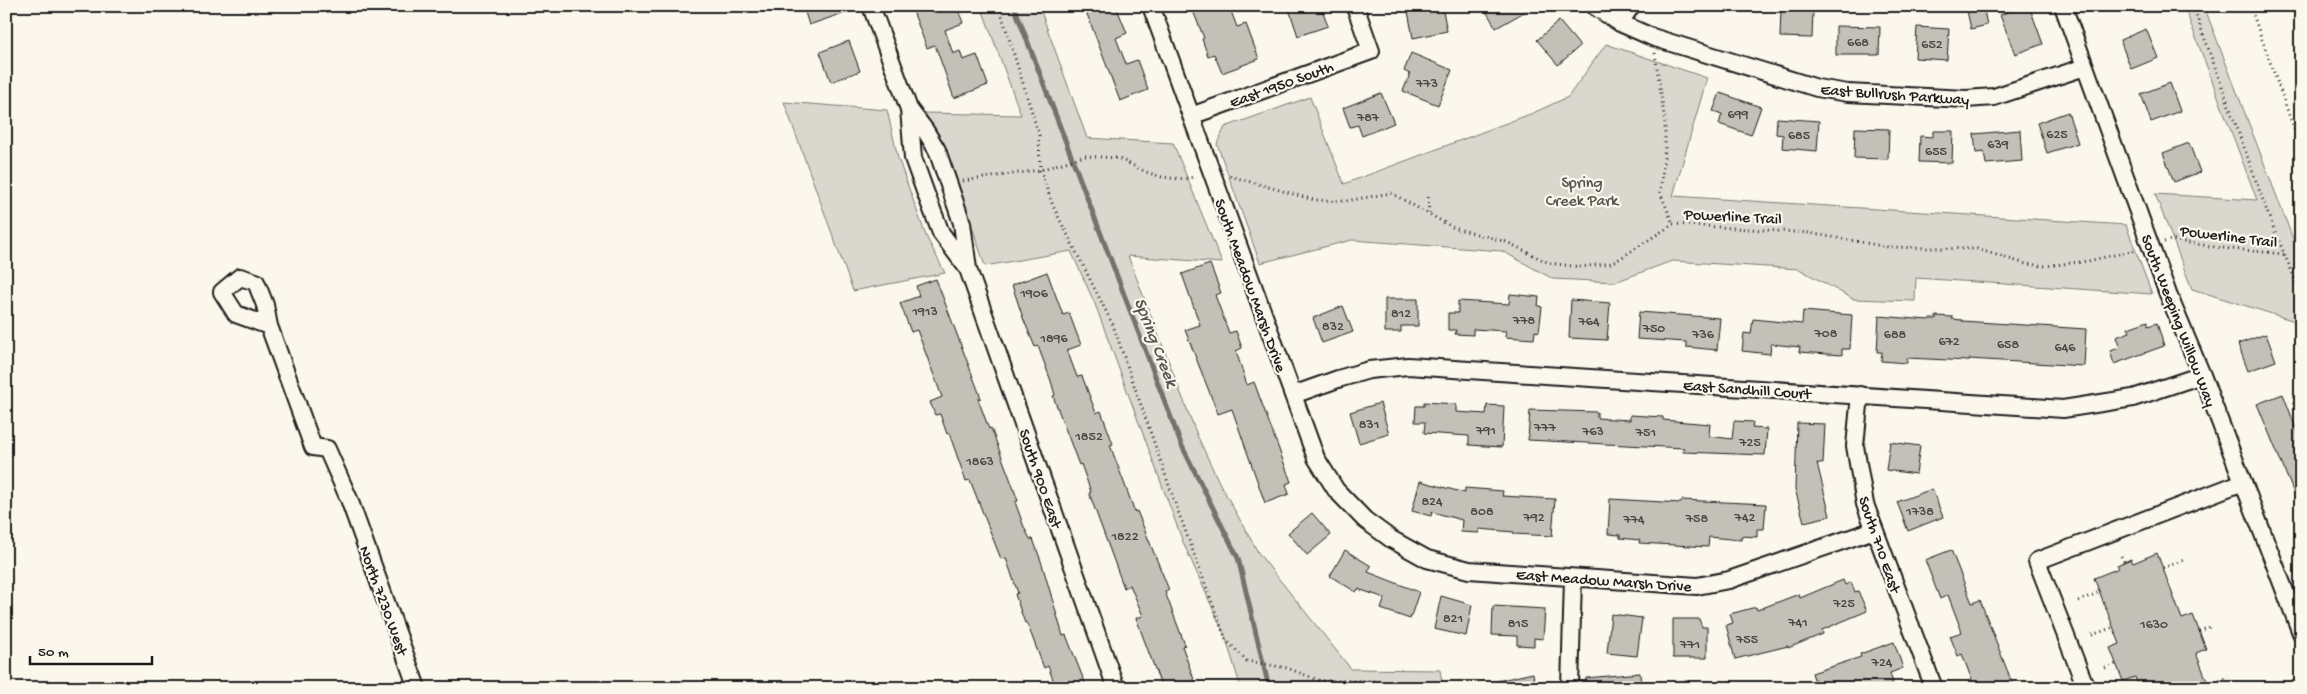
<svg xmlns="http://www.w3.org/2000/svg" width="2307" height="694" viewBox="0 0 2307 694" font-family="'Gochi Hand',sans-serif">
  <rect width="100%" height="100%" fill="#fbf7ec"/>
  <filter id="ink" filterUnits="userSpaceOnUse"><feTurbulence type="fractalNoise" baseFrequency=".02" numOctaves="2"/><feDisplacementMap in="SourceGraphic" scale="10" xChannelSelector="R" yChannelSelector="G"/><feConvolveMatrix kernelMatrix="1 2 1 2 8 2 1 2 1" color-interpolation-filters="sRGB"/></filter>
  <g filter="url(#ink)">
    <path fill="#dad7ce" stroke="#7b7a75" d="M981,6H1039L1087,138L1173,143L1222,263L1128,256L1197,435L1219,482L1259,554L1351,669L1440,670L1443,688H1241L1225,636L1183,542L1095,304L1071,251L985,266L948,154L925,113L1021,115Z
      M2184,6H2204L2301,260V323L2192,289L2155,194L2257,200Z
      M1606,44L1707,78L1673,196L2126,225L2152,294L1916,278L1915,301L1853,299L1799,269L1672,261L1615,282L1553,279L1502,251L1352,240L1260,263L1217,144L1225,127L1310,97L1344,184L1533,113L1568,97Z
      M784,102L887,110L898,158L926,236L945,273L853,291Z"/>
    <g fill="none" stroke-linecap="round" stroke-linejoin="round">
      <path stroke="#74726e" stroke-width="5" d="M1014,6L1181,444L1238,558L1269,688"/>
    </g>
    <path fill="#c3c0b8" stroke="#1c1c1c" d="M803,6H857L858,8L809,25Z
      M911,6H957L963,23L945,30L953,54L960,51L963,60L977,55L988,85L954,98L935,45L927,48Z
      M1107,6H1116L1127,33L1116,38L1126,64L1137,60L1148,90L1120,101L1087,14Z
      M1191,6H1229L1237,27L1246,24L1259,59L1222,73L1214,54L1208,56L1202,39L1204,38Z
      M1288,6H1321L1328,26L1298,36Z
      M1407,6H1442L1447,31L1413,38Z
      M1483,6H1535L1496,28Z
      M1966,6H1983L1987,25L1971,29Z
      M2022,6H2029L2043,44L2015,54L2000,15Z
      M1781,10L1813,11L1812,38L1780,37Z
      M1559,21L1580,46L1558,65L1537,40Z
      M1836,26L1880,27L1879,55H1836Z
      M1917,27L1949,29L1947,60L1915,58Z
      M2146,29L2158,58L2131,69L2120,40Z
      M849,41L860,71L831,82L820,52Z
      M1411,53L1452,70L1438,105L1403,91L1410,74L1404,71Z
      M2170,83L2180,111L2151,122L2141,94Z
      M1381,93L1394,123L1362,136L1358,125L1350,127L1343,108Z
      M1720,93L1761,107L1751,135L1719,124L1722,114L1713,111Z
      M2068,112L2078,143L2047,153L2037,123Z
      M1777,118L1819,121L1817,151L1782,148L1783,135L1776,134Z
      M1855,128L1889,129L1888,159L1854,158Z
      M2020,130L2022,161L1986,164L1984,152L1976,153L1974,134Z
      M1933,131H1953L1952,163L1919,162L1920,136L1933,137Z
      M2189,143L2200,172L2174,182L2163,153Z
      M1210,264L1221,293L1215,295L1229,333L1236,331L1242,348L1236,351L1247,385L1254,382L1291,482L1286,484L1289,494L1265,503L1232,409L1218,414L1185,330L1200,325L1182,274Z
      M1047,272L1063,315L1069,313L1081,345L1067,350L1077,377L1082,376L1096,413L1101,411L1113,444L1110,445L1135,512L1137,511L1169,590L1165,592L1185,645L1182,646L1197,688H1162L1136,618L1143,616L1130,585L1124,588L1089,493L1091,492L1081,464L1079,465L1053,396L1055,395L1051,381L1038,346L1035,347L1023,318L1012,285Z
      M936,279L981,398L978,399L989,429L991,428L1012,484L1018,501L1015,502L1024,527L1030,539H1033L1042,564L1063,636L1066,635L1087,688H1056L1048,666L1044,668L1027,623H1025L1021,612L1015,594L1018,593L1006,558L1001,559L970,480L966,481L949,433L947,434L940,414L935,415L930,402L942,397L917,330L911,332L900,303L919,296L916,286Z
      M1510,294L1539,297L1538,306L1542,307L1539,332L1535,331L1534,339L1505,337L1506,331L1473,329V335L1455,334L1456,330H1448V313H1458V301L1509,304Z
      M1385,299H1418V326H1401V332H1385Z
      M1571,300L1610,303L1607,340L1569,338Z
      M1343,306L1353,332L1322,343L1313,318Z
      M1803,311L1852,315L1850,349H1842V355L1799,352L1800,347L1771,344L1770,354L1742,351L1744,333L1751,334L1753,319L1802,324Z
      M1639,312L1720,318L1717,350L1686,347V342L1637,339Z
      M1879,316L1929,320V319H1936V316L1953,317L1952,319L1962,320V321L2086,329L2084,366L1969,359V361L1907,358V363L1881,361L1882,352H1877Z
      M2148,321V326L2157,323L2164,346L2114,364L2110,351L2120,348L2116,337L2130,332L2128,328Z
      M2266,334L2276,361L2248,371L2238,344Z
      M2283,394L2301,441L2300,508L2257,404Z
      M1424,402L1456,404V412L1486,414L1487,405L1504,406L1502,447L1469,445V436L1424,433L1425,422H1415L1416,406H1424Z
      M1380,403L1389,434L1359,443L1350,412Z
      M1530,410L1597,412V418L1630,420V415L1663,417V420L1710,424L1709,436L1732,439L1734,421L1753,422L1752,428L1767,429L1765,455L1683,452L1684,448L1528,440Z
      M1797,423L1825,424L1823,464L1817,463L1830,516L1804,522L1795,489Z
      M1890,442L1920,446L1916,474L1886,470Z
      M1420,481L1465,493V488L1503,491L1502,496L1555,499L1552,536L1514,534V532L1479,529V533L1461,532L1462,520L1432,512L1431,516L1412,511Z
      M1932,489L1943,517L1908,531L1897,502Z
      M1610,499L1681,503L1682,500L1766,504L1764,529H1757V537L1741,536V540L1709,537L1708,547L1639,543L1640,540L1620,538V535L1608,534Z
      M1312,513L1331,535L1307,555L1288,533Z
      M1345,550L1371,566L1368,572L1419,592L1410,619L1381,609L1385,598L1358,589L1356,592L1330,576Z
      M1951,550L1972,603L1980,600L2014,688H1975L1962,654L1958,656L1950,636L1962,632L1948,595L1940,599L1925,560Z
      M2157,553L2182,619L2193,615L2206,649L2196,653L2207,681L2189,688H2139L2135,677L2123,681L2110,648L2120,644L2094,578L2119,568L2117,565L2131,559L2133,563Z
      M1843,580L1845,585L1851,582L1855,592L1858,591L1867,611L1822,630L1823,634L1788,648V646L1735,659L1726,625L1733,623L1730,614L1756,607L1757,610L1799,594L1800,598Z
      M1441,596L1472,605L1466,636L1434,629Z
      M1493,606L1545,609L1543,639L1534,638V646L1517,645V636L1492,635Z
      M1611,614L1642,618L1637,656L1607,653Z
      M1673,619H1699L1702,627H1707V658H1673Z
      M1894,642L1903,668L1890,673L1893,683L1880,688H1817L1812,673L1861,657L1860,654Z
      M1533,673L1535,688H1493L1492,682Z
      M1640,673L1641,688H1586V678Z"/>
    <g fill="none" stroke-linecap="round" stroke-linejoin="round">
      <defs>
        <path id="minor" d="M871,6L909,109L913,158L926,194L941,233L968,269L962,223L937,150L925,130L909,109
          M1151,6L1316,458L1336,490L1365,520L1391,539L1427,559L1469,570L1697,586L1729,580L1874,530
          M1594,6L1620,23L1652,37L1817,88L1848,93L1966,99L1994,97L2085,67
          M2063,6L2168,294L2202,375L2301,633
          M1620,23L1631,6
          M1191,116L1371,51L1355,6
          M968,269L1116,688
          M269,326L265,305L256,282L240,277L222,292L236,314L269,326L313,447L327,449L349,499L417,688
          M1293,395L1338,379L1369,370L1408,366L2063,409L2133,398L2202,375
          M1860,395L1855,446L1865,504L1934,688
          M1570,688L1573,578
          M2086,688L2037,561L2243,482"/>
      </defs>
      <use href="#minor" stroke="#1c1c1c" stroke-width="20"/>
      <path stroke="#1c1c1c" stroke-width="3" stroke-dasharray="1 4" stroke-linecap="butt" d="M999,6L1039,135L1040,170L1053,206L1113,325L1178,511L1226,640L1247,661L1287,668L1321,681H1376L1391,688
        M2193,6L2269,217L2301,294
        M2250,6L2301,148
        M1655,53L1665,122V150L1660,192L1673,224
        M1230,176L1314,200L1346,201L1391,193L1454,228L1507,242L1549,263L1580,267L1613,263L1673,224L1809,233L1888,247L1977,249L2026,264L2046,266L2088,261L2136,250
        M963,181L1040,170L1084,156L1118,158L1146,172L1162,177L1178,179L1196,177
        M1428,197L1429,214
        M2164,242L2171,240L2222,248L2284,254
        M2121,556L2124,562
        M2163,568L2184,560
        M2078,601L2100,592
        M2199,631L2210,627
        M2092,635L2114,627
        M2105,668L2116,664
        M2193,686L2194,688
        M2201,688L2229,677"/>
      <use href="#minor" stroke="#fbf7ec" stroke-width="16"/>
    </g>
  </g>
  <g text-anchor="middle" stroke-width="4.5" stroke-linejoin="round" paint-order="stroke">
    <g font-size="14" fill="#464543">
      <text x="1858" y="46">668</text>
      <text x="1932" y="48">652</text>
      <text x="1427" y="87">773</text>
      <text x="1738" y="118">699</text>
      <text x="1368" y="121">787</text>
      <text x="2057" y="138">625</text>
      <text x="1799" y="139">685</text>
      <text x="1998" y="148">639</text>
      <text x="1936" y="155">655</text>
      <text x="1034" y="297">1906</text>
      <text x="925" y="315">1913</text>
      <text x="1401" y="317">812</text>
      <text x="1524" y="324">778</text>
      <text x="1589" y="325">764</text>
      <text x="1333" y="330">832</text>
      <text x="1654" y="332">750</text>
      <text x="1826" y="337">708</text>
      <text x="1703" y="338">736</text>
      <text x="1895" y="338">688</text>
      <text x="1054" y="342">1896</text>
      <text x="1949" y="345">672</text>
      <text x="2008" y="348">658</text>
      <text x="2065" y="351">646</text>
      <text x="1369" y="428">831</text>
      <text x="1545" y="431">777</text>
      <text x="1486" y="434">791</text>
      <text x="1593" y="435">763</text>
      <text x="1646" y="436">751</text>
      <text x="1089" y="440">1852</text>
      <text x="1750" y="446">725</text>
      <text x="980" y="465">1863</text>
      <text x="1432" y="505">824</text>
      <text x="1482" y="515">808</text>
      <text x="1920" y="515">1738</text>
      <text x="1534" y="521">792</text>
      <text x="1745" y="521">742</text>
      <text x="1697" y="522">758</text>
      <text x="1634" y="523">774</text>
      <text x="1125" y="540">1822</text>
      <text x="1844" y="607">725</text>
      <text x="1453" y="622">821</text>
      <text x="1798" y="626">741</text>
      <text x="1518" y="627">815</text>
      <text x="2154" y="628">1630</text>
      <text x="1747" y="643">755</text>
      <text x="1690" y="648">771</text>
      <text x="1882" y="666">724</text>
    </g>
    <g font-size="16" fill="#1c1c1c" stroke="#fbf7ec">
      <text transform="translate(1281 83) rotate(-20)" y="6">East 1950 South</text>
      <text transform="translate(1895 93) rotate(4)" y="6">East Bullrush Parkway</text>
      <text transform="translate(1733 215) rotate(3)" y="6">Powerline Trail</text>
      <text transform="translate(2229 235) rotate(7)" y="6">Powerline Trail</text>
      <text transform="translate(1252 285) rotate(70)" y="6">South Meadow Marsh Drive</text>
      <text transform="translate(2180 320) rotate(69)" y="6">South Weeping Willow Way</text>
      <text transform="translate(1747 388) rotate(4)" y="6">East Sandhill Court</text>
      <text transform="translate(1042 478) rotate(71)" y="6">South 900 East</text>
      <text transform="translate(1881 544) rotate(71)" y="6">South 710 East</text>
      <text transform="translate(1604 579) rotate(4)" y="6">East Meadow Marsh Drive</text>
      <text transform="translate(385 600) rotate(70)" y="6">North 7230 West</text>
    </g>
    <g font-size="16" fill="#555451" stroke="#fbf7ec">
      <text x="1582" y="187">Spring<tspan x="1582" dy="18">Creek Park</tspan></text>
    </g>
    <g font-size="18" font-style="italic" fill="#575653" stroke="#fbf7ec">
      <text transform="translate(1157 342) rotate(69)" y="6">Spring Creek</text>
    </g>
  </g>
  <rect width="2307" height="694" fill="none" stroke="#fbf7ec" stroke-width="25"/>
  <rect x="12" y="12" width="2282" height="669" fill="none" stroke="#1c1c1c" stroke-width="2" filter="url(#ink)"/>
  <path d="M30 656v8h122v-8" fill="none" stroke="#1c1c1c" stroke-width="2.5"/>
  <text x="38" y="656" font-size="15" fill="#1c1c1c" stroke="#fbf7ec" stroke-width="4" paint-order="stroke">50 m</text>
</svg>
